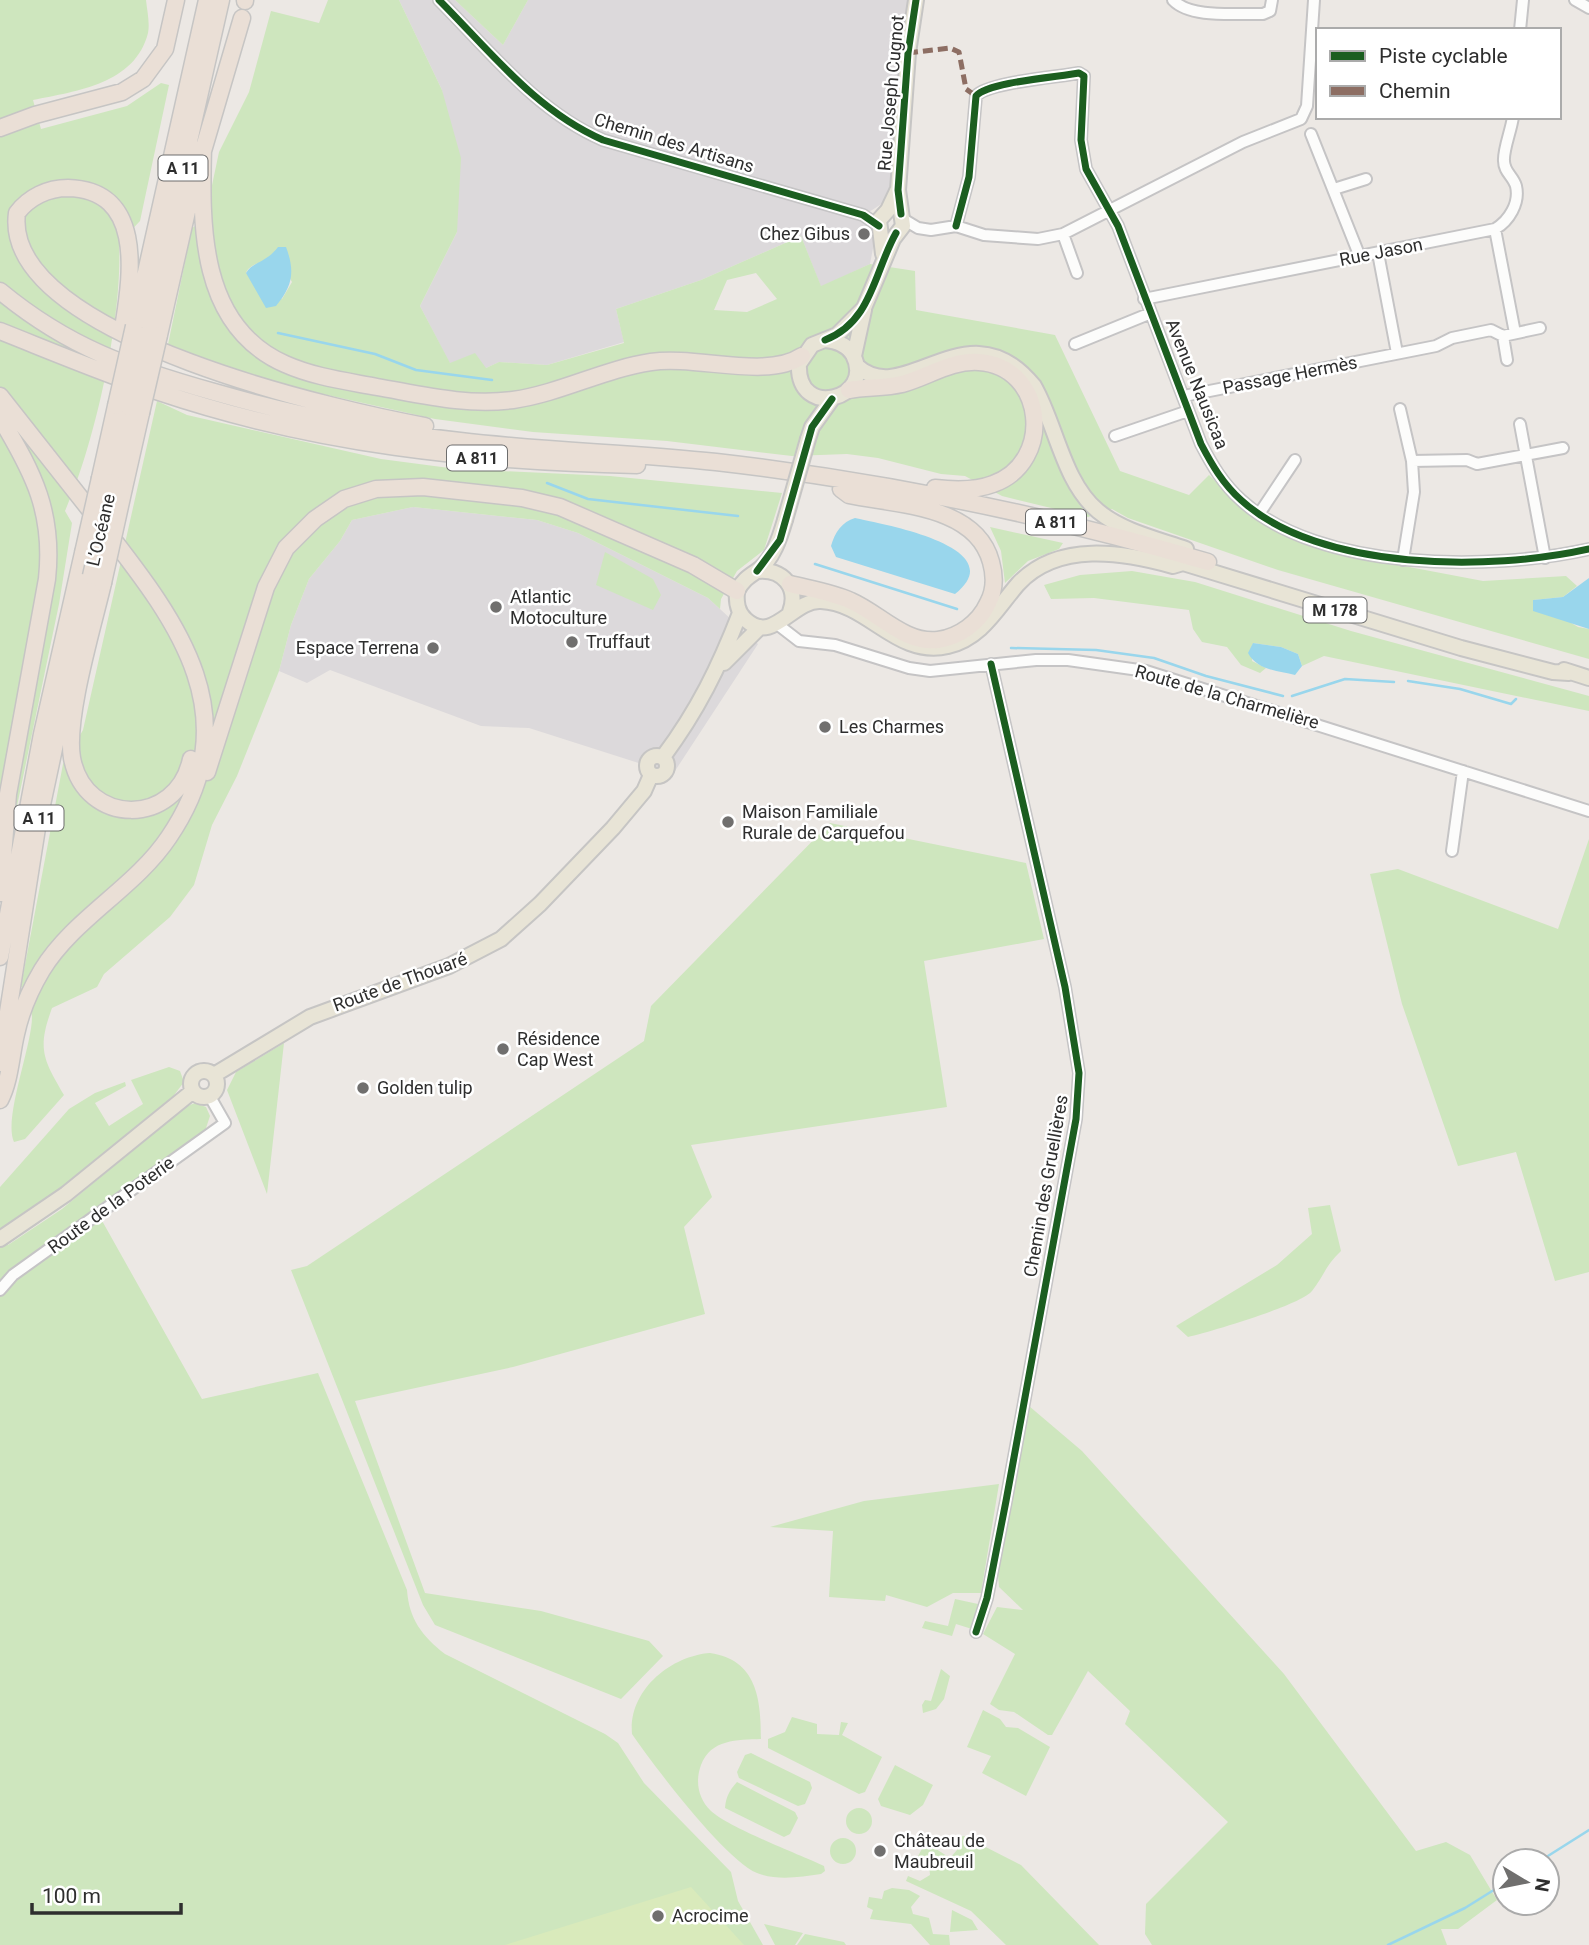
<svg xmlns="http://www.w3.org/2000/svg" width="1589" height="1945" viewBox="0 0 1589 1945" font-family="Roboto,sans-serif">
  <rect width="100%" height="100%" fill="#ece8e4"/>
  <path fill="#dcd9db" d="M399,0H455L503,45L528,0H909L893,188L889,199L869,212L866,221L874,243L870,264L821,287L801,236L701,280L616,309L624,342L547,365L499,362L486,368L450,364L420,306L457,232L442,90Z
    M413,507L537,520L578,533L708,598L758,644L673,774L529,728L481,726L330,670L307,683L279,671L291,625L309,579L340,541L352,520Z"/>
  <path fill="#cee6be" fill-rule="evenodd" d="M0,0H146C147,10 150,23 148,33C135,84 77,91 33,100L41,129L127,106L161,83L169,85L140,221L119,243C123,316 95,444 65,511L72,523L59,604L11,835L0,849Z
    M328,0H399L442,90L461,158L457,232L420,306L450,363L475,353L486,368L499,362L547,365L624,343L616,309L701,280L801,236L821,286L870,264L915,271L916,310L1055,335L1120,471L1189,495L1209,475L1256,520L1330,552L1483,581L1566,576L1577,586L1563,597L1533,600L1578,627L1589,629V659L1278,570L1128,518L1112,509L1088,517L1002,496L965,476L941,474L878,458L847,454L792,456L667,441L533,432L435,419L165,359L192,228L210,217L211,190L219,152L249,92L271,11L319,23ZM275,252L292,282L282,299L246,273C251,261 268,264 275,252ZM756,273L777,299L747,312L714,310L727,280Z
    M455,0H528L503,45Z
    M157,401L187,415L381,459L457,469L610,476L782,493L764,550L737,571L721,599L720,609L708,598L578,533L537,520L413,507L352,520L340,541L309,579L291,625L279,671L237,776L212,825L194,885L170,917L104,974L97,987L52,1008C37,1049 43,1059 64,1095L25,1139L14,1142C3,1119 32,1046 32,1017C32,1008 25,995 21,986L63,764L83,730Z
    M990,527L1063,543L1059,549L1028,561L1005,583L1001,551Z
    M605,552L653,579L661,595L653,610L596,585Z
    M1132,571L1195,582L1351,631L1589,696V711L1324,656L1302,666L1298,654L1281,647L1253,643L1252,661L1266,668L1260,673L1241,665L1227,647L1202,642L1193,629L1189,610L1094,598L1051,599L1044,585L1080,575Z
    M830,823L1026,863L1044,939L924,961L947,1107L691,1145L712,1197L684,1227L705,1314L513,1367L355,1401L425,1593L541,1611L649,1641L663,1656L621,1699L435,1625L423,1605L291,1270L307,1266L644,1041L651,1006Z
    M1589,839V1272L1555,1281L1516,1152L1458,1166L1402,1004L1370,874L1398,869L1558,929Z
    M284,1043L267,1194L227,1090L236,1072Z
    M169,1067L180,1071L184,1082L165,1107L53,1195L12,1223L8,1245L62,1209L185,1107L195,1103L206,1107L210,1116L205,1131L96,1210L202,1399L318,1373L407,1590C409,1619 422,1636 445,1654L605,1734L618,1743L644,1783L731,1872L738,1901L763,1945H0V1187L69,1109L95,1093L125,1082L126,1086L95,1103L109,1126L143,1104L131,1080Z
    M1330,1205L1341,1251C1325,1266 1324,1276 1312,1291C1301,1305 1210,1332 1188,1337L1176,1326L1277,1265L1312,1234L1308,1208Z
    M1029,1406L1082,1451L1284,1674L1416,1851L1446,1842L1470,1855L1497,1900L1458,1929H1441L1447,1945H1152L1145,1934L1146,1904L1228,1822L1125,1724L1130,1711L1088,1671L1052,1735H1048L1014,1712L999,1710L990,1704L1015,1654L983,1634L997,1607L1023,1610L999,1587L997,1563Z
    M999,1484L981,1593H953L927,1607L886,1595L885,1601L829,1597L833,1531L770,1527L864,1501Z
    M955,1599L978,1604L972,1629L956,1624L952,1636L922,1628L925,1621L948,1626Z
    M710,1653C757,1660 761,1699 761,1739C737,1740 711,1739 701,1765C695,1781 698,1799 711,1811C728,1827 798,1854 824,1866L825,1871L821,1874C800,1877 778,1881 757,1873C725,1860 654,1766 632,1734C628,1691 670,1656 710,1653Z
    M941,1669L950,1676L944,1699L936,1709L923,1713L922,1705L925,1700L931,1701Z
    M983,1710L1000,1719L1006,1727L1018,1728L1050,1747L1026,1796L982,1773L991,1756L967,1747Z
    M792,1717L817,1724V1734L839,1735L841,1722L848,1723L842,1735L882,1757L865,1792L859,1794L768,1748V1739L785,1732Z
    M751,1753L810,1782L812,1788L805,1804L798,1806L739,1778L737,1772L745,1755Z
    M895,1765L933,1785L923,1805L910,1815L881,1806L878,1799Z
    M737,1782L795,1812L798,1818L790,1834L784,1837L725,1808C726,1797 729,1791 737,1782Z
    M846 1821a13 13 0 1 1 26 0a13 13 0 1 1-26 0Z
    M964,1836L1021,1865L1099,1945H1006L971,1911L906,1881L908,1876L920,1881L930,1875L929,1865L917,1858L924,1845H930L950,1858L957,1850L959,1837Z
    M830 1851a13 13 0 1 1 26 0a13 13 0 1 1-26 0Z
    M892,1888L909,1890L920,1896L911,1907L913,1914L929,1918L933,1934L949,1935L950,1945H930L911,1924L870,1919L873,1910L867,1907L869,1897L882,1899L884,1891Z
    M952,1910L972,1920L978,1930L950,1932Z
    M764,1924L803,1933L795,1945H775Z
    M805,1934L844,1942L846,1945H797Z"/>
  <path fill="#d9eabb" d="M691,1887L744,1945H505Z"/>
  <path fill="#99d6ec" d="M278,247H286C295,271 293,286 276,306L266,308L246,273C252,262 266,263 278,247Z
    M855,518C882,524 1014,547 955,594L836,557L831,546C835,532 842,522 855,518Z
    M1589,578V629L1533,611V600L1563,597Z
    M1253,643L1281,647L1298,654L1302,666L1295,675C1278,671 1257,670 1248,653Z"/>
  <g fill="none" stroke-linecap="round" stroke-linejoin="round">
    <path stroke="#99d6ec" stroke-width="2.5" d="M278,333L375,354L416,370L492,380
      M547,483L588,499L738,516
      M815,564L957,609
      M1011,648L1096,650L1154,658L1206,676L1283,696
      M1408,681L1460,689L1511,704L1516,699
      M1292,696L1345,679L1394,682
      M1540,1861L1589,1830
      M1388,1945L1465,1908L1505,1883"/>
    <defs>
      <path id="minor" d="M439,0C490,51 536,111 603,140L863,215L879,226
        M1173,0C1191,19 1237,13 1263,14L1270,11L1272,0
        M1575,0L1589,8
        M1520,30L1523,0
        M1311,134L1360,257
        M1334,189L1366,179
        M903,219L918,228L931,230L956,226L984,235L1038,239L1063,234L1243,142L1301,119L1307,106L1314,0
        M956,226L969,177L976,96C988,82 1058,77 1079,73L1084,76L1081,140L1086,169L1118,226L1201,444C1212,465 1223,484 1241,500C1320,572 1491,571 1589,549
        M1495,229L1515,333
        M1063,234L1077,273
        M1378,253L1397,353
        M1144,299L1495,229C1509,221 1520,203 1516,186C1513,176 1504,172 1504,161C1503,150 1511,131 1513,117
        M1503,336L1507,360
        M1075,344L1151,313
        M1184,396L1436,346L1452,338L1491,330L1503,336L1540,328
        M1400,409L1412,461L1414,492L1403,560
        M1520,424L1545,558
        M1115,436L1188,411
        M1412,461L1467,460L1477,464L1563,448
        M1259,514L1295,460
        M777,624L799,641L835,645L909,668L930,671L1036,660H1068L1146,671L1589,811
        M1452,851L1463,771
        M0,1290L13,1275L225,1123L209,1095
        M976,1632L987,1598L1006,1501L1076,1119L1079,1073L1065,987L991,664"/>
      <path id="major" d="M883,254L879,220L888,210L897,191
        M825,340C836,341 847,344 853,355C876,399 796,421 799,364L812,345L837,335L864,308L893,239L903,226L898,190L908,53L916,0
        M854,356L864,310
        M857,366C905,410 968,304 1034,386C1056,424 1063,482 1098,511C1122,531 1157,539 1186,549
        M808,439L812,427L832,399
        M785,520C780,537 773,560 757,571C748,577 743,580 737,591C736,602 737,612 746,620C773,645 793,599 821,601C869,603 896,658 948,646C982,638 997,608 1018,584C1058,541 1123,552 1173,566L1183,563L1461,648L1553,672L1569,673
        M757,571C783,568 799,588 790,612
        M724,663L760,627
        M1564,670L1589,678
        M647 766a10 10 0 1 1 20 0a10 10 0 1 1-20 0Z
        M663,757C698,710 719,667 740,613
        M191 1084a13 13 0 1 1 26 0a13 13 0 1 1-26 0Z
        M214,1075L310,1017L449,966L501,939L540,904L613,828L644,791L651,775
        M0,1239L66,1194L193,1091"/>
      <path id="highway" d="M245,1V0
        M0,128L35,115L122,92L143,79L165,49L176,0
        M203,147C201,226 199,326 285,364C314,377 346,381 377,387C423,395 466,406 513,400C561,393 604,369 651,362C697,355 766,380 802,356
        M0,291C69,348 129,368 214,392C294,415 377,432 460,441C545,451 631,453 716,462C882,481 1048,515 1208,562
        M124,322C132,272 143,190 68,188C48,188 29,197 17,213C0,339 359,414 425,426
        M134,326L207,0
        M0,331C53,352 105,374 159,392C313,444 475,462 637,465
        M145,335L221,0
        M159,335L193,185L242,18
        M849,390C866,387 885,388 902,384C928,377 951,360 979,362C1045,366 1055,462 993,484C975,491 953,490 935,488
        M0,396C35,440 70,484 105,529C179,624 250,717 169,837C135,888 74,918 42,970C30,990 21,1011 16,1034C11,1055 10,1081 0,1100
        M100,478L116,406
        M112,482L129,407
        M124,488L141,413
        M103,583C93,626 65,718 72,758C85,827 177,827 191,759
        M790,584C810,589 832,592 851,601C879,613 905,644 938,640C959,637 979,623 988,603C995,590 995,576 991,562C976,505 896,505 849,495L841,489
        M207,772L266,587L286,548L315,519L344,499L376,489L423,487L522,498L560,507L693,565L737,591
        M0,893L8,794L47,579C54,513 34,474 1,419L2,412
        M0,957L42,734L83,553
        M0,1063L37,828L91,576"/>
    </defs>
    <use href="#minor" stroke="#c5c4c5" stroke-width="14"/>
    <use href="#major" stroke="#c6c5c4" stroke-width="18"/>
    <use href="#highway" stroke="#c6c5c4" stroke-width="19"/>
    <use href="#minor" stroke="#fcfcfb" stroke-width="10"/>
    <use href="#major" stroke="#e8e4d6" stroke-width="14"/>
    <use href="#highway" stroke="#eadfd6" stroke-width="16"/>
    <defs>
      <path id="major-bridge" d="M785,520L808,439"/>
      <path id="highway-bridge" d="M116,406L134,326
        M129,407L145,335
        M141,413L159,335
        M83,553L100,478
        M91,576L112,482
        M103,583L124,488"/>
    </defs>
    <use href="#major-bridge" stroke="#c6c5c4" stroke-width="18" stroke-linecap="butt"/>
    <use href="#highway-bridge" stroke="#c6c5c4" stroke-width="19" stroke-linecap="butt"/>
    <use href="#major-bridge" stroke="#e8e4d6" stroke-width="14"/>
    <use href="#highway-bridge" stroke="#eadfd6" stroke-width="16"/>
    <path stroke="#8d6e63" stroke-width="5" stroke-dasharray="10 5" stroke-linecap="butt" d="M908,53L950,48L959,52L966,89L976,96"/>
    <defs>
      <path id="cycleway" d="M439,0C490,51 536,111 603,140L863,215L879,226
        M901,214L898,190L908,53L916,0
        M956,226L969,177L976,96C988,82 1058,77 1079,73L1084,76L1081,140L1086,169L1118,226L1201,444C1212,465 1223,484 1241,500C1320,572 1491,571 1589,549
        M825,340C872,322 874,272 896,233
        M757,571L780,540L812,427L832,399
        M976,1632L987,1598L1006,1501L1076,1119L1079,1073L1065,987L991,664"/>
    </defs>
    <use href="#cycleway" stroke="#fff" stroke-width="11"/>
    <use href="#cycleway" stroke="#1b5e20" stroke-width="7"/>
  </g>
  <g fill="#706f6e" stroke="#fff" stroke-width="2.5">
    <circle cx="864" cy="234" r="7"/>
    <circle cx="496" cy="607" r="7"/>
    <circle cx="572" cy="642" r="7"/>
    <circle cx="433" cy="648" r="7"/>
    <circle cx="825" cy="727" r="7"/>
    <circle cx="728" cy="822" r="7"/>
    <circle cx="503" cy="1049" r="7"/>
    <circle cx="363" cy="1088" r="7"/>
    <circle cx="880" cy="1851" r="7"/>
    <circle cx="658" cy="1916" r="7"/>
  </g>
  <g text-anchor="middle" stroke-width="5" stroke-linejoin="round" paint-order="stroke">
    <g fill="#fff" stroke="#6d6d6d" stroke-width="2">
      <rect x="158.5" y="155.5" width="49" height="25" rx="5"/>
      <rect x="447" y="445.5" width="60" height="25" rx="5"/>
      <rect x="1026" y="509.5" width="60" height="25" rx="5"/>
      <rect x="1303.5" y="597.5" width="63" height="25" rx="5"/>
      <rect x="14.5" y="805.5" width="49" height="25" rx="5"/>
    </g>
    <g font-size="16" font-weight="bold" fill="#2e2e2e">
      <text x="183" y="174">A 11</text>
      <text x="477" y="464">A 811</text>
      <text x="1056" y="528">A 811</text>
      <text x="1335" y="616">M 178</text>
      <text x="39" y="824">A 11</text>
    </g>
    <g font-size="18" fill="#2e2e2e" stroke="#fff">
      <text transform="translate(891 93) rotate(-85)" y="6">Rue Joseph Cugnot</text>
      <text transform="translate(674 143) rotate(17)" y="6">Chemin des Artisans</text>
      <text transform="translate(1381 252) rotate(-11)" y="6">Rue Jason</text>
      <text transform="translate(1290 375) rotate(-11)" y="6">Passage Hermès</text>
      <text transform="translate(1197 384) rotate(68)" y="6">Avenue Nausicaa</text>
      <text transform="translate(101 530) rotate(-77)" y="6">L’Océane</text>
      <text transform="translate(1227 697) rotate(16)" y="6">Route de la Charmelière</text>
      <text transform="translate(400 982) rotate(-20)" y="6">Route de Thouaré</text>
      <text transform="translate(1046 1186) rotate(-80)" y="6">Chemin des Gruellières</text>
      <text transform="translate(111 1205) rotate(-36)" y="6">Route de la Poterie</text>
    </g>
    <g font-size="18" fill="#2e2e2e" stroke="#fff" text-anchor="start">
      <text x="850" y="240" text-anchor="end">Chez Gibus</text>
      <text x="510" y="603">Atlantic<tspan x="510" dy="21">Motoculture</tspan></text>
      <text x="586" y="648">Truffaut</text>
      <text x="419" y="654" text-anchor="end">Espace Terrena</text>
      <text x="839" y="733">Les Charmes</text>
      <text x="742" y="818">Maison Familiale<tspan x="742" dy="21">Rurale de Carquefou</tspan></text>
      <text x="517" y="1045">Résidence<tspan x="517" dy="21">Cap West</tspan></text>
      <text x="377" y="1094">Golden tulip</text>
      <text x="894" y="1847">Château de<tspan x="894" dy="21">Maubreuil</tspan></text>
      <text x="672" y="1922">Acrocime</text>
    </g>
  </g>
  <rect x="1316" y="28" width="245" height="91" fill="#ffffff" stroke="#ababab" stroke-width="2"/>
  <rect x="1330" y="51" width="35" height="10" fill="#1b5e20" stroke="#ababab" stroke-width="2"/>
  <text x="1379" y="63" font-size="21" fill="#2e2e2e">Piste cyclable</text>
  <rect x="1330" y="86" width="35" height="10" fill="#8d6e63" stroke="#ababab" stroke-width="2"/>
  <text x="1379" y="98" font-size="21" fill="#2e2e2e">Chemin</text>
  <g transform="translate(1526 1882) rotate(100)"><circle r="33" fill="#ffffff" stroke="#ababab" stroke-width="2"/>
  <path d="M0-5L12 26L0 18L-12 26Z" fill="#706f6e"/>
  <text y="-10" font-size="19" font-weight="bold" text-anchor="middle" fill="#2e2e2e">N</text>
  </g>
  <path d="M32 1903v10h149v-10" fill="none" stroke="#2e2e2e" stroke-width="3.5"/>
  <text x="42" y="1903" font-size="21" fill="#2e2e2e" stroke="#ffffff" stroke-width="5" paint-order="stroke">100 m</text>
</svg>
